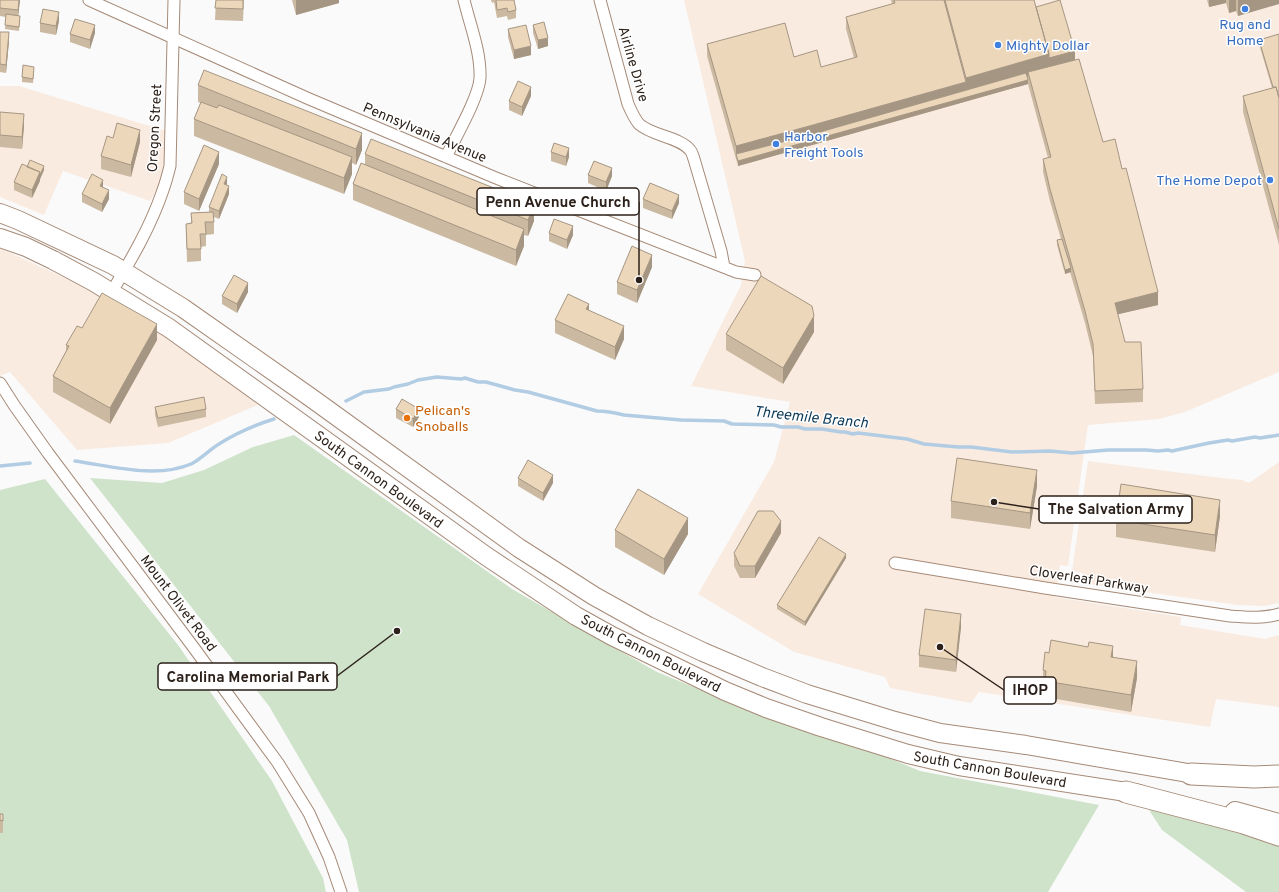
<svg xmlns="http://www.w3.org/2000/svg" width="1279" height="892" viewBox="0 0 1279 892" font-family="Overpass,sans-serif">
  <rect width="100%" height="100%" fill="#fafafa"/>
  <path fill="#faebe1" d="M684,0H1279V372L1185,412L1159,419L1088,425L1068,566L1060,565L1055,597L1181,617L1180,625L1265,639L1279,635V707L1216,699L1210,727L979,692L971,703L890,688L885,677L794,652L698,594L774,462L790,402L691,386L741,285L745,261Z
    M0,86H19L166,131L164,162L160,184L150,201L63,171L44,215L0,197Z
    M0,248L78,284L166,335L258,405L168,443L77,450L10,372L0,376Z
    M1088,461L1222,478L1242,480L1249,483L1279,462V603L1264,606L1238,605L1081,583L1083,573L1072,571Z"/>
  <path fill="#cfe3ca" d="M294,435L512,589L657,672L797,729L884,756L920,771L1099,805L1048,892H359L347,840L269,706L90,478L162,483L204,470L253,447Z
    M45,479L178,645L272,781L323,878L326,892H0V490Z
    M1149,810L1279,839V892H1246L1162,830Z"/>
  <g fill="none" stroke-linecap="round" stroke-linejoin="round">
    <path stroke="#b1cce3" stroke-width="3.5" d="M346,401L364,392L389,389L394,387L408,384L418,380L437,377L461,379L465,378L478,382H486L515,390L528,392L597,411C605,411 616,413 624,415L681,420L724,421L732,424L774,425L781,427H798L805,429H822L841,432H845L853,434L858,433L907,439L924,444L958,447H971L1012,452L1050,451L1072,453L1108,450H1146L1158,451L1168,450L1172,451L1209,443L1228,440L1232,441L1255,437L1260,438L1279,435
      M75,461C111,466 156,479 191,464C201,459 209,450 219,444C236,433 255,425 274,419
      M0,466L30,463"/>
    <defs>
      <path id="street" d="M89,0L307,98L496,178L736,272L755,275
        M600,0L628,104C631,111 634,118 639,124C652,136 680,137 690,150C692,152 693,156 694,159L721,251L724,267
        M446,157C455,138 479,97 480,78C481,52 470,25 464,0
        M111,293C131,260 151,226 163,190C166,182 168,174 170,166L174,0
        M0,383L14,405L48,453L194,648L278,763L309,813L329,857L341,892
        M895,563L1045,588L1230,616C1246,617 1263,619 1279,614"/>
      <path id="primary" d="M0,213L18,220L113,265L183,308L310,397L519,548L594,596L648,626L703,652L762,677L807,694L895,721L940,733L1026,745L1205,776
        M0,238L26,247L53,260L94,282L169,328L486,556L576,616L612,636L725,691L766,708L821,727L908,754L959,766L1139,794
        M1235,811L1279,823"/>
      <path id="highway" d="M1191,774L1254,777L1279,776
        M1126,792L1244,823L1279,835"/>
    </defs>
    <use href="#street" stroke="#a68a77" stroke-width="13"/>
    <use href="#primary" stroke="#a68a77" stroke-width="20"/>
    <use href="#highway" stroke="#a68a77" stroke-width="23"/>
    <use href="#street" stroke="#fff" stroke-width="11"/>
    <use href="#primary" stroke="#fff" stroke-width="18"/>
    <use href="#highway" stroke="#fff" stroke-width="21"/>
  </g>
  <path fill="#cbb9a1" d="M0,0H20L18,16L20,20L19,31L5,29L6,17L0,16Z
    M216,0H244L243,21L215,20Z
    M292,0H339V3L296,15Z
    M491,0H514L516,10V18L508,20L507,16L497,18L494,2L492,3Z
    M891,0H1034L1036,7L1075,60L1103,142L1122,169L1158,305L1118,314L1125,342L1143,389V402L1095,404L1093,356L1085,323L1070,272L1065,274L1057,245V240L1061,239L1050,201L1043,172V159L1048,158L1028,84L738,166L707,56V44L794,57L821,67L854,58L846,29V17L892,4Z
    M1207,0H1279L1238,16L1236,11L1229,13L1226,3L1209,7Z
    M59,21L56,35L40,32V23Z
    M533,25L548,46L538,49L533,33Z
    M508,29L531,55L514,59L508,37Z
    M0,32L9,41L6,73L0,72Z
    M95,33L90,49L70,42V34Z
    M1279,34V245L1243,112V96L1272,88L1259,44V40Z
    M34,71L33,83L22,82V77Z
    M198,85L362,150L356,165L352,163V174L344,194L194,136V119L201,103L198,102Z
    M531,96L522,116L509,110V101Z
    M0,112L24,126L22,149L0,147Z
    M113,138L140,142L131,177L101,169V156Z
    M551,152L569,157L566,166L551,161Z
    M365,154L534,221L528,236L524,235V246L516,266L353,200V184L365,165Z
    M219,164L199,211L184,204V192Z
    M27,167L44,170L32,198L14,190V182Z
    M588,175L612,176L606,191L588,183Z
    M227,185L229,194L219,219L214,217V234L206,235V246L201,247V261L187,262L186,224L191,223V213L209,212V207Z
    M103,188L109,199L102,212L82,202V194Z
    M643,199L679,203L672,219L643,208Z
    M549,233L573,235L567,249L549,241Z
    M652,267L637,303L617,294V282Z
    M248,292L237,313L222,304V296Z
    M555,320L624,339L615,360L555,333Z
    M82,328L157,340L110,424L53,392V376L66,351V345Z
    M814,332L783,384L726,350V334Z
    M155,407L206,409V417L158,427L155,415Z
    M396,409L419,417L413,427L396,418Z
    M518,478L553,483L543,501L518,486Z
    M1037,486L1030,529L951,518V501Z
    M1220,516L1215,552L1116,537V520Z
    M615,530L688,534L664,575L615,547Z
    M781,533L755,578H740L734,566V553Z
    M846,558L805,626L777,609V605Z
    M961,627L956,672L919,667V655Z
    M1113,657L1137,678L1131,712L1045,697V687L1043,686V670Z
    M0,814H3V833H0Z"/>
  <path fill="#a59683" d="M19,0H20L18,18V10Z
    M296,0H339V3L296,15Z
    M1209,0H1226V3L1209,7Z
    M1229,0H1236V11L1229,13Z
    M1238,0H1279V4L1238,16Z
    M59,12V21L56,35V26Z
    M95,25V33L90,49V40Z
    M9,32V41L6,73V65Z
    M548,38V46L538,49V40Z
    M531,46V55L514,59V50Z
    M1075,51V63L1028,72V76L813,138L736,154V146L966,82V78L1049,54Z
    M1028,80V84L738,166V161Z
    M531,87V96L522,116V107Z
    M24,114V126L22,149V137Z
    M140,130V142L131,177V165Z
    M362,133V150L356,165V149Z
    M569,148V157L566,166V157Z
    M219,152V164L199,211V199Z
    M352,157V174L344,194V178Z
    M44,166V170L40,179V175Z
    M612,168V176L606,191V182Z
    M40,172V181L32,198V190Z
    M227,177V185L224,184Z
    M103,180V188L100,186Z
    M229,186V194L219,219V211Z
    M109,190V199L102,212V204Z
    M679,195V203L672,219V211Z
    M534,204V221L528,236V220Z
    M573,226V235L567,249V240Z
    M524,229V246L516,266V250Z
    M652,255V267L637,303V290Z
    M1071,268V272L1065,274V270Z
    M248,283V292L237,313V304Z
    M1158,292V305L1115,315V303Z
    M589,304V316L586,309Z
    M814,316V332L783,384V368Z
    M157,324V340L110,424V408Z
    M624,326V339L615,360V347Z
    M419,409V417L413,427V419Z
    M1037,470V486L1030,529V513Z
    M553,475V483L543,501V493Z
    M1220,500V516L1215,552V535Z
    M688,518V534L664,575V559Z
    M781,521V533L755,578V566Z
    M846,554V558L805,626V622Z
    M961,614V627L956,672V660Z
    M1113,646V663L1111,657Z
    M1137,661V678L1131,712V695Z"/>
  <path fill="#ecd7bb" stroke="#a59683" d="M0,0H19L18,10L0,8Z
    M216,0H243V9L215,8Z
    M496,0H514L516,10L508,12L507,8L497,10Z
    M894,0H944L966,82L813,125L736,146L707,44L785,23L794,57L817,50L821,67L857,57L846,17L895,3Z
    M945,0H1034L1049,54L966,78Z
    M1060,0L1075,51L1049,58V54L1036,7Z
    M43,9L59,12L56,26L40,23Z
    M6,14L20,16L19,27L5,25Z
    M75,19L95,25L90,40L70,34Z
    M544,22L548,38L538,40L533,25Z
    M526,25L531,46L514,50L508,29Z
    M0,32H9L6,65L0,64Z
    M1279,34V98L1276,87H1273L1259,40Z
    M1079,59L1103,142L1115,139L1122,169L1126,168L1158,292L1115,303L1125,342H1141L1143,389L1095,391L1093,344L1085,311L1050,189L1043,159L1051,157L1028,72Z
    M23,65L34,67L33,79L22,77Z
    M204,70L362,133L356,149L198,85Z
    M1026,73L1028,80L738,161L736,154L813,134Z
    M518,81L531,87L522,107L509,101Z
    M1276,87L1279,98V229L1243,96Z
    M201,102L217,108L219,105L352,157L344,178L194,119Z
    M0,112L24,114L22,137L0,135Z
    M117,123L140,130L131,165L101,156L107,136L113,138Z
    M371,139L534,204L528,220L365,154Z
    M554,143L569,148L566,157L551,152Z
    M204,145L219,152L199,199L184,192Z
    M30,160L44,166L40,175V172L27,167Z
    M594,161L612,168L606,182L588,175Z
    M361,163L524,229L516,250L353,184Z
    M22,164L40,172L32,190L14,182Z
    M92,174L103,180L100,186L109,190L102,204L82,194Z
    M222,174L227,177L224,184L229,186L219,211L209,207Z
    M650,183L679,195L672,211L643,199Z
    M213,212L214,222H205L206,234H200L201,249H187L186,224L192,223L191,213Z
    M554,219L573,226L567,240L549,233Z
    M1062,239L1071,268L1065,270L1057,240Z
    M632,246L652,255L637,290L617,282Z
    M234,275L248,283L237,304L222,296Z
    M761,276L812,306L814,316L783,368L726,334Z
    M102,293L157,324L110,408L53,376L69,346L66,345L77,326L82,328Z
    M568,294L589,304L586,309L624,326L615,347L555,320Z
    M204,397L206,409L158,418L155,407Z
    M402,399L419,409L413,419L396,409Z
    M957,458L1037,470L1030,513L951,501Z
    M528,460L553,475L543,493L518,478Z
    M1121,484L1220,500L1215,535L1116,520Z
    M638,489L688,518L664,559L615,530Z
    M758,511H773L781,521L755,566H740L734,553Z
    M819,537L846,554L805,622L777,605Z
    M925,609L961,614L956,660L919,655Z
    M1051,640L1088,647L1089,642L1113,646L1111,657L1137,661L1131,695L1045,681L1046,671L1043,670L1045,652L1049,653Z
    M0,814H3V821L0,820Z"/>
  <g fill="#3f7fe0" stroke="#fff" stroke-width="1.5">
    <circle cx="1245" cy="9" r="4"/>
    <circle cx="998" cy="45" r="4"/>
    <circle cx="776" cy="144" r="4"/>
    <circle cx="1270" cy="180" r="4"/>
  </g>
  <circle fill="#e8710a" stroke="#fff" stroke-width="1.5" cx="407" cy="418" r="4"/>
  <g text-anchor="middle" stroke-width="3" stroke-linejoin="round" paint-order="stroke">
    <g font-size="14" fill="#366cbe" stroke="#fff" text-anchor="start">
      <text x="1245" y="29" text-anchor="middle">Rug and<tspan x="1245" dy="16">Home</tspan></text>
      <text x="1006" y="50">Mighty Dollar</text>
      <text x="784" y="141">Harbor<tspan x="784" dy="16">Freight Tools</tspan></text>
      <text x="1262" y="185" text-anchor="end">The Home Depot</text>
    </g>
    <g font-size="14" fill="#2c211a" stroke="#fff">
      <text transform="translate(634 64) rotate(74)" y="5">Airline Drive</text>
      <text transform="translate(154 128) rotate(-87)" y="5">Oregon Street</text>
      <text transform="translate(425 132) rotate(23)" y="5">Pennsylvania Avenue</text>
      <text transform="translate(379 479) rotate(36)" y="5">South Cannon Boulevard</text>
      <text transform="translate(1089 579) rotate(9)" y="5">Cloverleaf Parkway</text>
      <text transform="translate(179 603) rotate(53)" y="5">Mount Olivet Road</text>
      <text transform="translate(651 653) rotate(27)" y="5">South Cannon Boulevard</text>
      <text transform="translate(990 769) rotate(10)" y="5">South Cannon Boulevard</text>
    </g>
    <g font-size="14" fill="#c56008" stroke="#fff" text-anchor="start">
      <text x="415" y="415">Pelican's<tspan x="415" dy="16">Snoballs</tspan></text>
    </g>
    <g font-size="15" font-style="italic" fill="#0a3958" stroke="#fff">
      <text transform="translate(811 417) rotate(6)" y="5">Threemile Branch</text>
    </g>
  </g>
  <path fill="none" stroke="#2c211a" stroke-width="1.5" d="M639 280L639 202M994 502L1039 509M397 631L337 676M940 647L1004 690"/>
  <g fill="#2c211a" stroke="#fff" stroke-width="1.5">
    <circle cx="639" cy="280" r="4"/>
    <circle cx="994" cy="502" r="4"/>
    <circle cx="397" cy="631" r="4"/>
    <circle cx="940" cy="647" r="4"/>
  </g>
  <g fill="#fff" stroke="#2c211a" stroke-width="1.5">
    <rect x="477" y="188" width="162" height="27" rx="4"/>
    <rect x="1039" y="496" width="153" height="27" rx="4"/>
    <rect x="158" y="663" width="179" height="27" rx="4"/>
    <rect x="1004" y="677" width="52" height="27" rx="4"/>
  </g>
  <g font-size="15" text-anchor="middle" font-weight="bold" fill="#2c211a">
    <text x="558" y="207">Penn Avenue Church</text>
    <text x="1116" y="514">The Salvation Army</text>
    <text x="248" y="682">Carolina Memorial Park</text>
    <text x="1030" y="695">IHOP</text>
  </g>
</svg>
